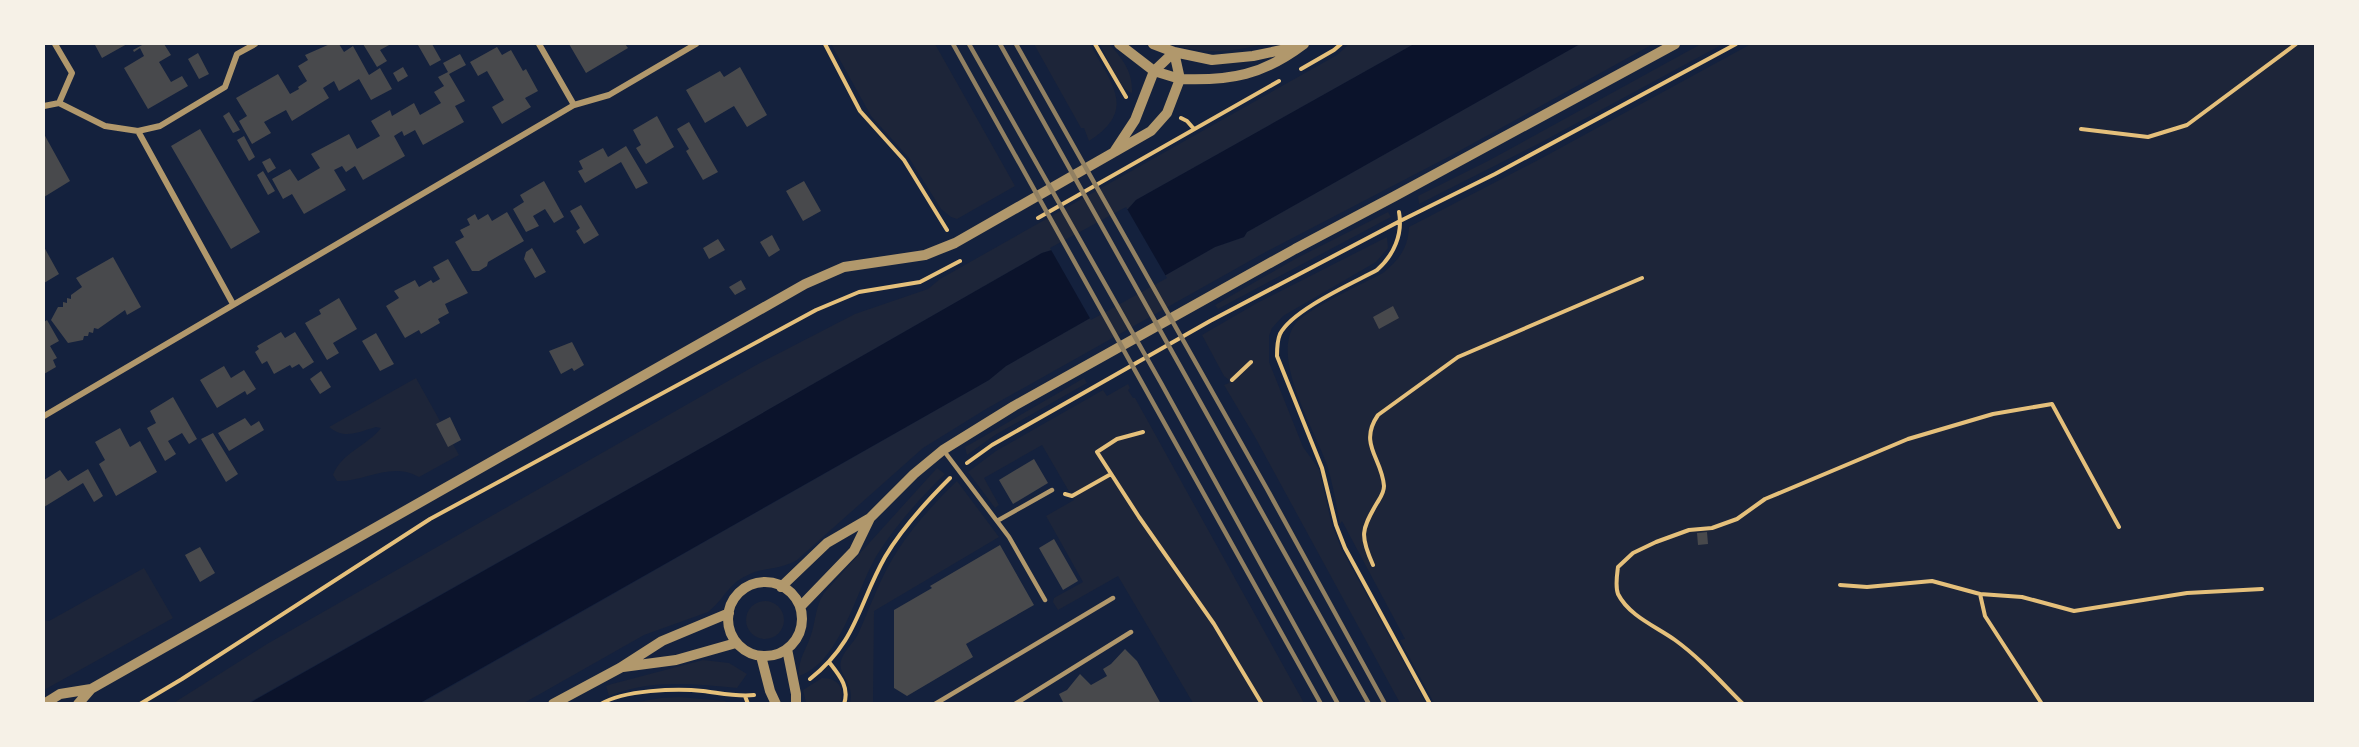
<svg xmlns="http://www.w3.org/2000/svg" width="2359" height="747" viewBox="0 0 2359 747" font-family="Rubik,sans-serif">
  <rect width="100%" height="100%" fill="#14213d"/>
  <path fill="#1d2539" d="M831,44H935L1015,186L957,219L951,217L941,209L909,158L871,116Z
    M1034,44H1090C1111,83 1138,110 1089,141L1084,128H1081Z
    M1100,44H1109C1123,59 1133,72 1132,93C1118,89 1107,57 1100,44Z
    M1171,44H1262C1231,53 1203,54 1171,44Z
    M1349,44H1414L1136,200L1128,209L1052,250L1042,253L712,442L248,703L172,704L267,644L758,364L855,314L928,289L940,279L1337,55Z
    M1580,44H1653L1452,155L1262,254L986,409L923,448L797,560C781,570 762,567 746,576C728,584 723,601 708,612L644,635L524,703L420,704L989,380L1006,366L1215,247L1244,237L1247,232Z
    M1701,44H1723L1538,144L1419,204L1418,196L1488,161Z
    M1751,44H2315V703H1434L1400,640L1405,639L1342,521L1340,524C1336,504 1333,484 1327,465C1315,430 1269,356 1296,323C1309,308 1364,283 1383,273C1399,260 1408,248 1409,227L1542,158Z
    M1388,212L1391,217L1218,309L1215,305L1295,259Z
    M1387,237L1388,248L1376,262L1283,316L1272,328L1269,336V362L1303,447L1319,469L1332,525L1342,550L1426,703H1400L1255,437L1224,385L1229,383V380L1224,376L1202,335L1257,303Z
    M416,378L459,455L419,477C391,461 365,482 337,481L333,475C341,453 367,446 381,428L376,427C358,432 345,440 329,427Z
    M1084,378L1087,383L995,435L967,455L965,447L974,442Z
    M1128,384L1130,388L1128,390L1133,398H1135L1304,703H1193L1118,576L1058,610L1053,602L1054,598L1083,582L1046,516L1074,500L1042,445L984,478L999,505L995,508L968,472L996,451L1103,390L1107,396Z
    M937,468L945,474C920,498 896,525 877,555C856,590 841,662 799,676C798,659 806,650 811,635C816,620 815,607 824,593Z
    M957,481L999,537L874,611L873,703H850C855,683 837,674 841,661C843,651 854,643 858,634C869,610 877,586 890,563C907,533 932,505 957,481Z
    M144,568L173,618L44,690V620L49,621Z
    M746 620a19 19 0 1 1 38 0a19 19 0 1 1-38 0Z
    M703,660L729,663L747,674L737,688C693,684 651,679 609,696L606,686L612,684Z
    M822,678C838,678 846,688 840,703H806L803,690Z
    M679,697L726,701L724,704L632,703L661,698Z"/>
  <path fill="#0b132b" d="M1414,44H1580L1247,232L1244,237L1215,247L1006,366L989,380L420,703L248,704L712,442L1042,253L1052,250L1128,209L1136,200Z"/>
  <path fill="#14213d" d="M1126,207L1167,278L1091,320L1050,248Z"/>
  <path fill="#48494c" d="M97,44H127L102,58L95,45Z
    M144,44H164L171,55L159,62L171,82L182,76L188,86L148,109L124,68L144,56L140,48L134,52L133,50Z
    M330,44H339L344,52L353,46L369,75L380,68L392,89L371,100L359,79L339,91L334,81L323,88L329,98L292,121L286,110L264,122L271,133L252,144L239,121L247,116L236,98L278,74L290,94L299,89L298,87L307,81L298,66L308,60L305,55Z
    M363,44H391L380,50L387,61L377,67Z
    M421,44H432L441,60L430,66L418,45Z
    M569,44H625L628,48L586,73Z
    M497,47L502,55L511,50L523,71L526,69L538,91L525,98L531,107L502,124L492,107L504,100L487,71L478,76L470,62Z
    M198,53L209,74L199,79L188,59Z
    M460,54L466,65L449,74L465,101L455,106L464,122L423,145L415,130L404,136L402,131L394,136L405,156L363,180L355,166L346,172L342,166L334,170L346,190L304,214L292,194L283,199L272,179L290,169L298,181L320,168L311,154L349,134L357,149L380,136L371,121L390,110L392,116L414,103L420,115L441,103L434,92L444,86L438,77L448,72L443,63Z
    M403,67L408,76L398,82L393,73Z
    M740,67L767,115L747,127L734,106L705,123L686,90L720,71L724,77Z
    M229,112L240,130L233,133L223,116Z
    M657,116L674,147L646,164L636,148L641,145L633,130Z
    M689,122L718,172L703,180L686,151L689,149L677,129Z
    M200,129L260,232L231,249L171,146Z
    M44,134L70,181L44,197Z
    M244,136L255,157L249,161L237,140Z
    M626,146L648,183L636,189L621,162L585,183L578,171L583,169L579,161L603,148L608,157Z
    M270,158L276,168L268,173L262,162Z
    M263,171L275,191L268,195L257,175Z
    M544,181L564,217L554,223L545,209L533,216L539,226L526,232L513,209L524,202L520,195Z
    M804,181L821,211L803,221L786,191Z
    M581,205L599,235L584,244L576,231L580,228L570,211Z
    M507,212L524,241L488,262L487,266L479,271H472L455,242L464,237L460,230L470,225L467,219L475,214L478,220L488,214L492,221Z
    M772,235L780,250L769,257L760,242Z
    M718,239L725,250L709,259L703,248Z
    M44,247L59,274L44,283Z
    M532,248L546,272L535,278L524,259L526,252Z
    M113,257L141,307L127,315L125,310L98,329L94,328L93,333L89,332L88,336H84L83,340L68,343L51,320L58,307H63V302L67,303V298L71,299V295L82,287L76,278Z
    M448,259L468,293L445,304L449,313L438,319L440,323L421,334L419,330L405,338L386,306L399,298L394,291L415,280L419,287L431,280L433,283L440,279L433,267Z
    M741,280L746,289L735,295L729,287Z
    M339,298L357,329L333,343L339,353L327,360L305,323L321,314L319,310Z
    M1393,306L1399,318L1379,329L1373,317Z
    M47,320L59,341L50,346L57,358L53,360L56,367L44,374V322Z
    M281,332L285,338L295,332L314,362L303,369L299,364L292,368L290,365L274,374L267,361L262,364L255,352L259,349L257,346Z
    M376,333L394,364L380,371L362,341Z
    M572,342L584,365L574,371L572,368L561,374L549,351Z
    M224,366L231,378L244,370L256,389L247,395L245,391L217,408L200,380Z
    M321,371L331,387L320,394L310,379Z
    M173,397L197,439L189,444L182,433L168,441L176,454L165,461L147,428L156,423L150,411Z
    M450,417L461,440L448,447L436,424Z
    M245,418L251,426L259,421L264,430L229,451L218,433Z
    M120,428L130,447L140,441L157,472L116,496L99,464L105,460L95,442Z
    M213,433L238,474L226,482L201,439Z
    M1034,459L1048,483L1013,504L999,480Z
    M88,469L103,496L94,502L83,483L44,507V480L60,470L68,481Z
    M1707,532L1708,544L1698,545L1697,533Z
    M1054,539L1078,581L1063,590L1039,548Z
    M1000,545L1034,605L966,644L973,657L907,696L894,688V610L932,588L930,586Z
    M200,547L215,573L200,582L185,555Z
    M1125,649L1137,661L1161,704H1060L1063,702L1059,694L1067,690L1080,674L1091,685L1107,676L1103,669L1111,664Z"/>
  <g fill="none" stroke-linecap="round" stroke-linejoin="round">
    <path stroke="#e5c07b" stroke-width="4" d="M825,44L860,111L904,160L947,230
      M1095,44L1126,97
      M1301,69L1334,50L1341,44
      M1181,118L1187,121L1194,129
      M2081,129L2148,137L2187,125L2296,44
      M1399,212C1403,234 1394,255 1377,270C1353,283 1292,310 1280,334C1277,341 1277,349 1277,356L1322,468L1336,525L1345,548L1430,704
      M1038,218L1279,81
      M1232,380L1251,362
      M1143,432L1117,439L1097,452L1139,517L1214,624L1262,704
      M967,463L992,445L1210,321L1400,221L1495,174L1736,44
      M1065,494L1072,496L1111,474
      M1373,565C1360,536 1361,530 1377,503C1380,498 1384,493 1384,486C1382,458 1358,444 1378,415L1458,357L1642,278
      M1840,585L1867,587L1932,581L1980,594L1985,616L2042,704
      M1980,594L2022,597L2074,611L2187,593L2262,589
      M829,662C839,675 850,687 844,704
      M810,679C857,642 858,605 885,557C902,528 926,502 950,478
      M745,696L748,704
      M140,704L182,679L430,519L816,310L859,292L920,282L960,261
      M601,704C623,690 677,688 703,691C720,693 737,697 754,695
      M1743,704C1721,682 1700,658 1675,640C1657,627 1629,616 1618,594C1615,586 1617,575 1618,567L1633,553L1656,542L1689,530L1712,528L1737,519L1765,499L1908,439L1993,414L2052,404L2119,527"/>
    <path stroke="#b1986c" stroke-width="4.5" d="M944,451L1009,537L1045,600
      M997,521L1052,490
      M935,704L1113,598
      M1015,704L1131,632"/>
    <path stroke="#b1986c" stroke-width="6" d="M55,44L72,73L59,103
      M539,44L574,105
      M59,103L105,126L138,131L233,304
      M44,106L59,103
      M138,131L160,126L225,87L237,54L255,44
      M44,416L574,105L609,95L696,44"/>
    <path stroke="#b1986c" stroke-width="10" d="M1119,44L1154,71L1180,79
      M1153,44L1174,52L1180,79
      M1114,152L1135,120L1154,71L1174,52L1212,60L1253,56L1291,48
      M728 619a37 37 0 1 1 74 0a37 37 0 1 1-74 0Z
      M781,587L827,543L870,518L914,474L943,450L1014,406L1295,249L1395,196L1675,44
      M800,607L854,551L870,518
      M787,649L796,694V704
      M761,656L770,691L776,704
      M623,667L676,660L736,643
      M44,704L60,694L91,689
      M78,704L91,689L805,284L844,267L925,255L955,243L1151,131L1167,113L1180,79C1231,81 1263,75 1304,44
      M553,704L620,668L662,641L729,613"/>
    <path stroke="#918062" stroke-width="4.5" d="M953,44L1321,704
      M969,44L1161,383L1338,704
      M1000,44L1369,704
      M1016,44L1267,489L1385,704"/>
  </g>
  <rect width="2359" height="747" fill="none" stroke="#f6f1e7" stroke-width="90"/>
</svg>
